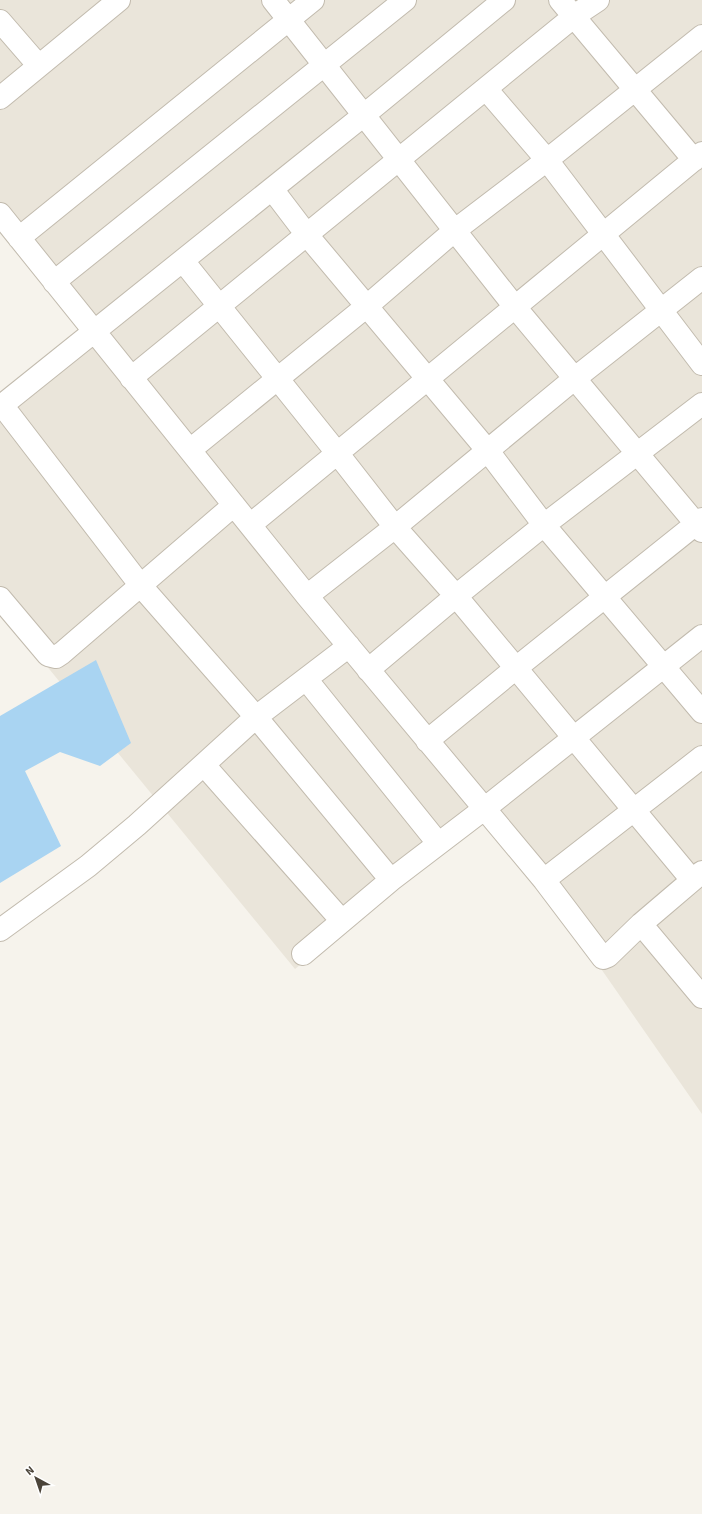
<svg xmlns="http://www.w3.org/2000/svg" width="702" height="1514" viewBox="0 0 702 1514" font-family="'Source Sans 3',sans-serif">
  <rect width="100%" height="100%" fill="#f6f3ec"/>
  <path fill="#eae5da" d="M0,0H702V1114L490,809L295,969L0,609V404L84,334L0,228Z"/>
  <path fill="#a9d4f2" d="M96,660L131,743L100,766L60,752L25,771L61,846L0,883V716Z"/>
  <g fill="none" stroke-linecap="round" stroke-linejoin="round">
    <defs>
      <path id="minor" d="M273,0L515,307L702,531
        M560,0L694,160
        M0,21L39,66
        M486,89L547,160L702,364
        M0,98L119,0
        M272,189L307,235L488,451L544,525L702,712
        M0,214L307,596L544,880L603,958L608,956L641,924L702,872
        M19,238L313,0
        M183,261L338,454L395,527L456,596L692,880
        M54,282L405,0
        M131,378L577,14L598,0
        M2,405L141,586L256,717L391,880
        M0,407L364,115L504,0
        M190,450L367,306L454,231L547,160L702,36
        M250,525L702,153
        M307,596L395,527L574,379L702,278
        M0,598L48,655L56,657L62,653L234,505
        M368,670L456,596L544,525L702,404
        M306,679L438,843
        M427,741L516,668L702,519
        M204,765L342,921
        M544,880L702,757
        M641,924L702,997
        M0,930L88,866L137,825L256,717L349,646
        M303,954L391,880L484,809L702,636"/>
    </defs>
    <use href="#minor" stroke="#c2bbae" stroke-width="24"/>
    <use href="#minor" stroke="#fff" stroke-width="22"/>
  </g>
  <g transform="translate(36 1478) rotate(320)" stroke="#ffffff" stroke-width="3" paint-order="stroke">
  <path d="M0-3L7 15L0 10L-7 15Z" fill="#4b4439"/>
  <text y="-6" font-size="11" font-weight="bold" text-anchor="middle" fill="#4b4439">N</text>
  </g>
</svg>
